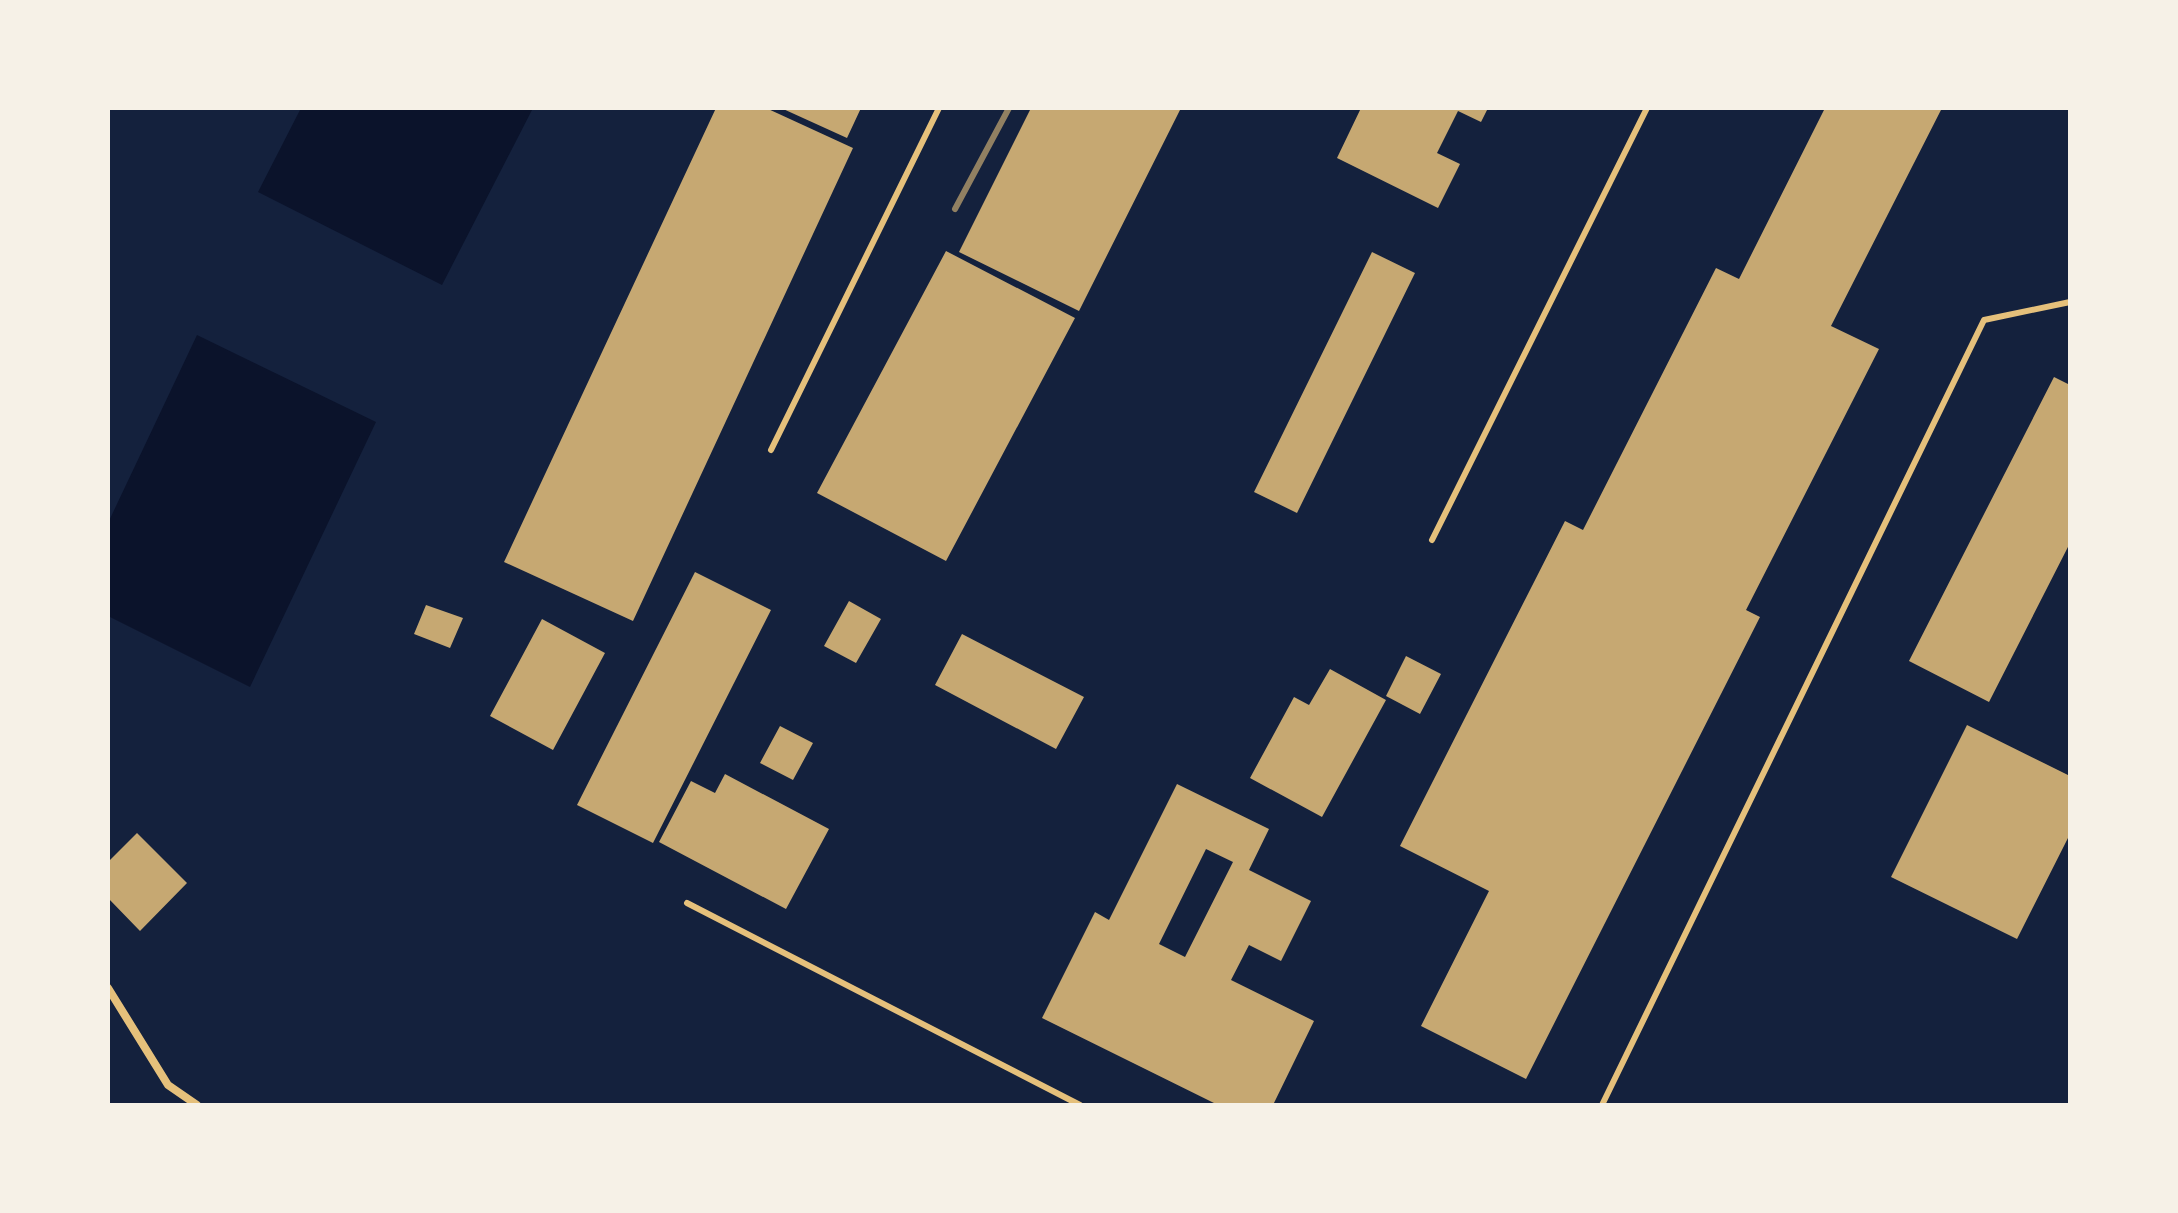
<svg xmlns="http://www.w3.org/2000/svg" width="2178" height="1213" viewBox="0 0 2178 1213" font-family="'Libre Baskerville',serif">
  <rect width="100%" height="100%" fill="#14213d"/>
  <path fill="#0b132b" d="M301,108H533L442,285L258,192Z
    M197,335L376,422L250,687L108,616V523Z"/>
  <path fill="#c6a872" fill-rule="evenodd" d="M716,108H766L853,148L633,621L504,562Z
    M781,108H861L847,138Z
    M1031,108H1181L1079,311L959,252Z
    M1361,108H1488L1481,122L1458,111L1437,153L1460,164L1438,208L1337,158Z
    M1825,108H1942L1831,326L1879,349L1746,610L1760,617L1526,1079L1421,1026L1489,891L1400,846L1565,521L1583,530L1716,268L1739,279Z
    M946,251L1075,318L946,561L817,493Z
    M1372,252L1415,273L1297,513L1254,492Z
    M2054,377L2070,385V543L1989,702L1909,661Z
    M695,572L771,610L653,843L577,805Z
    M849,601L881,619L856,663L824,646Z
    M426,605L463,618L450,648L414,634Z
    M542,619L605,653L553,750L490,716Z
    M962,634L1084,697L1056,749L935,685Z
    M1406,656L1441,674L1420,714L1386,696Z
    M1330,669L1386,700L1322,817L1250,778L1294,697L1309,705Z
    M1967,725L2070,776V834L2017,939L1891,877Z
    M780,726L813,743L793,780L760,763Z
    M725,774L829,829L786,909L659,842L691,781L715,793Z
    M1177,784L1269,829L1249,870L1311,901L1281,961L1249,945L1231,980L1314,1021L1273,1105H1218L1042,1018L1095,912L1109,920ZM1206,849L1233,862L1185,957L1159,944Z
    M137,833L187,883L140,931L108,898V862Z"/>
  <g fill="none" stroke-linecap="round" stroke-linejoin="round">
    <path stroke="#e5c07b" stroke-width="6" d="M771,450L939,108
      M1432,540L1647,108
      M687,903L1080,1105
      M1602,1105L1984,320L2070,302"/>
    <path stroke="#e5c07b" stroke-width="8" d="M108,988L168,1085L197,1105"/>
    <path stroke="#918062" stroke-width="6" d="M955,209L1009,108"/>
  </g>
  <rect width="2178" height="1213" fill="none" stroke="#f6f1e7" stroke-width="220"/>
</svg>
